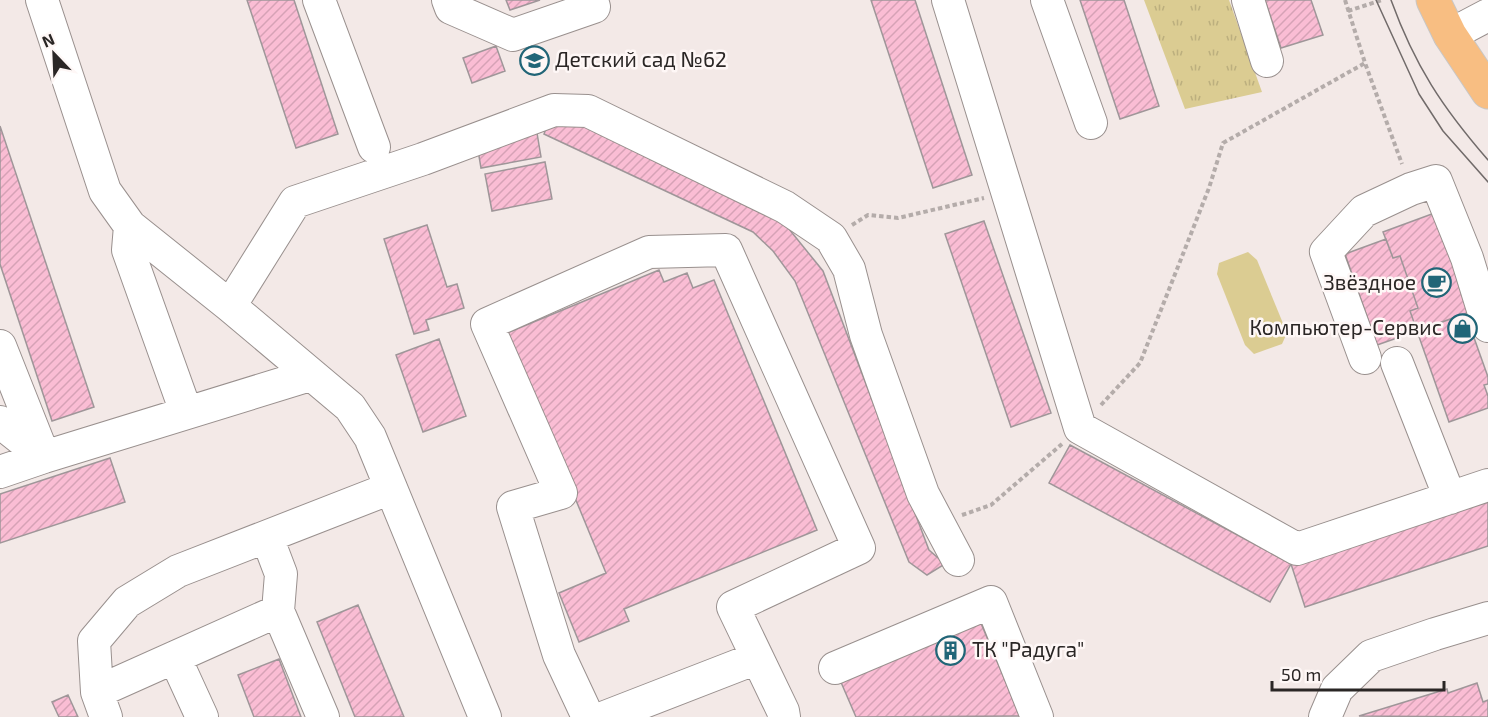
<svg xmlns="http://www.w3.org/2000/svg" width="1488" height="717" viewBox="0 0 1488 717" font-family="'Exo 2',sans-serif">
  <defs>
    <pattern id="park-tufts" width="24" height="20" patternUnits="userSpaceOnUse" patternTransform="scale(1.5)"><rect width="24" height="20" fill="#dbcc92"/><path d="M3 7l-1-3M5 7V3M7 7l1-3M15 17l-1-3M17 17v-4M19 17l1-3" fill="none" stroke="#bcaf7e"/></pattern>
    <pattern id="building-hatch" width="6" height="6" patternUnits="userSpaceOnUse" patternTransform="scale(1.5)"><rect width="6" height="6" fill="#fabdd4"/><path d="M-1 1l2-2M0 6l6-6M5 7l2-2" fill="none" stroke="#d6a2b6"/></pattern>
  </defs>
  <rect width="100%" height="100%" fill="#f3e9e7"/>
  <path fill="#dbcc92" d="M1248,252L1257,260L1287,333L1282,344L1254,354L1245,345L1217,274L1219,263Z"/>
  <path fill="url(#park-tufts)" d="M1144,0H1229L1262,92L1185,109Z"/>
  <path fill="url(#building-hatch)" stroke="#9f9699" stroke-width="1.5" d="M247,0H294L338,134L296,148Z
    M506,0H540L510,10Z
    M871,0H915L972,175L933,188Z
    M1080,0H1124L1159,106L1120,119Z
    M1265,0H1311L1323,35L1281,48Z
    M496,46L505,71L472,83L463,58Z
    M569,117L670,169L750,199L789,229L823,271L929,550L945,564L927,575L909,562L795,281L773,251L753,232L544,134L549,120Z
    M0,126L94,407L52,421L0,264Z
    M537,133L541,157L481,168L477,144Z
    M545,162L552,199L492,211L485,174Z
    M1440,211L1475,310L1417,331L1410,311L1418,308L1400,256L1393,258L1383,232Z
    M984,221L1051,413L1011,427L945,234Z
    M427,225L447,287L457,284L464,308L426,320L429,330L414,334L384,239Z
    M1386,239L1393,258L1400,256L1418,308L1410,311L1417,331L1377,345L1345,254Z
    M659,270L664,282L687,273L693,288L714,280L817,530L624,609L629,621L579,642L559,593L606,573L507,333Z
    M1459,316L1466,337L1473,335L1488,377V384L1484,385L1488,396V408L1449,422L1417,331Z
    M439,339L466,416L423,432L396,355Z
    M1070,445L1291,564L1270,602L1049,483Z
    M110,458L125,502L0,543V494Z
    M1488,498V546L1305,607L1291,564Z
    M358,605L404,717H355L317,622Z
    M980,621L1020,716L856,717L840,680Z
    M279,659L301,717H254L238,675Z
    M1477,683L1483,702L1488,700V717L1359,716L1447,689L1448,693Z
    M68,695L78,717H59L52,702Z"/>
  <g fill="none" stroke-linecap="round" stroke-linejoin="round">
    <defs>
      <path id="minor" d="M42,0L105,191L130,226L230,306L350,407L370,437L485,717
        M319,0L374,147
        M448,0L451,8L513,35L594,7L592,0
        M948,0L1080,428L1297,549L1488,485
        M1047,0L1091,123
        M1248,0L1267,61
        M1450,35L1488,15
        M130,226L128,250L186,412
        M230,306L295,202L423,159L554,110L588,111L785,207L831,238L849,269L866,335L923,494L958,560
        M0,346L44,457L0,422
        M1365,358L1326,252L1364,211L1411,189L1436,181L1467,258L1488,326
        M1397,363L1450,498
        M0,472L44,457L310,375
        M267,537L281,574L278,611L323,717
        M175,658L202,717
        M835,668L991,602L1037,717
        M97,692L278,611
        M106,717L97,692L94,641L127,602L178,571L391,488
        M588,717L559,655L513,507L561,493L487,324L649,252L726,250L859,548L733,607L783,711L784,717
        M605,717L757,658
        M1325,717L1337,689L1371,656L1435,634L1488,618"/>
      <path id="major" d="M1433,0L1450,35L1488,92"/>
    </defs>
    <use href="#minor" stroke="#99908e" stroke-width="34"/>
    <use href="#major" stroke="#c8c7c6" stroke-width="35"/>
    <path stroke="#b4acaa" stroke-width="4" stroke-dasharray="4.5 3" stroke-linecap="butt" d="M1345,0L1365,63L1402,164
      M1348,11L1382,0
      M852,225L868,215L898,218L984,198
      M1101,405L1140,363L1209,188L1223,143L1365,63
      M962,515L991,505L1062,444"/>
    <use href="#minor" stroke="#fff" stroke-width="32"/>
    <use href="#major" stroke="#f8be82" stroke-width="33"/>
    <path stroke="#716b6a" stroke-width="1.5" d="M1376,0L1419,94L1443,131L1488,182
      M1391,0C1415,66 1442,107 1488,160"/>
  </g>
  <defs>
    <symbol id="school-ring" viewBox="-11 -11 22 22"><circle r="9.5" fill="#fef7f6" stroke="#216577" stroke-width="1.5"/><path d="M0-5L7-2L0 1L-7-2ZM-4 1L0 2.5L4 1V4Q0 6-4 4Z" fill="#216577"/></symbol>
    <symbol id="cafe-ring" viewBox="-11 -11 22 22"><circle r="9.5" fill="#fef7f6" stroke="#216577" stroke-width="1.5"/><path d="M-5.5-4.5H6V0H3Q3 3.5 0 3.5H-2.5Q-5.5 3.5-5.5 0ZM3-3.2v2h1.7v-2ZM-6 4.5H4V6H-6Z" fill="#216577"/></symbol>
    <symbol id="shop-ring" viewBox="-11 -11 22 22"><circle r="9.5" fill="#fef7f6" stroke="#216577" stroke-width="1.5"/><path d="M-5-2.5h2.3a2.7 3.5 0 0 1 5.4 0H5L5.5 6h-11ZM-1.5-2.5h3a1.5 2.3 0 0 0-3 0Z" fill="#216577"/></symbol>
    <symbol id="building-ring" viewBox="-11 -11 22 22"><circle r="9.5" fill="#fef7f6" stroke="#216577" stroke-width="1.5"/><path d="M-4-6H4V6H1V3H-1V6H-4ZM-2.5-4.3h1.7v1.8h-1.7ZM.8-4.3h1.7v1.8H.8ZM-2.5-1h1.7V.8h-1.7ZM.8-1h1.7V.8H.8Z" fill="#216577"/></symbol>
  </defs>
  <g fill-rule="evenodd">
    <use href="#school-ring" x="518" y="44" width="33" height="33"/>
    <use href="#cafe-ring" x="1420" y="266" width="33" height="33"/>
    <use href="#shop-ring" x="1446" y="312" width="33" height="33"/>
    <use href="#building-ring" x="934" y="634" width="33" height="33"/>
  </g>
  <g text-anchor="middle" stroke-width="5" stroke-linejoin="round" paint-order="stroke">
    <g font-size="21" fill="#2a2625" stroke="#fef7f6" text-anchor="start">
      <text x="555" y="67">Детский сад №62</text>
      <text x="1416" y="290" text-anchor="end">Звёздное</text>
      <text x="1442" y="335" text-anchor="end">Компьютер-Сервис</text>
      <text x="972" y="657">ТК "Радуга"</text>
    </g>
  </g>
  <g transform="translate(54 54) rotate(337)" stroke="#fef7f6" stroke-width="4.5" paint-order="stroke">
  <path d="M0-4.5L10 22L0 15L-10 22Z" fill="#2a2625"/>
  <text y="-9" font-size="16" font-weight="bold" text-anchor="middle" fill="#2a2625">N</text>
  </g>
  <path d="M1272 681v9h172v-9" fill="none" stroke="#2a2625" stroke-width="3"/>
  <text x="1281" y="681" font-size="18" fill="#2a2625" stroke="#fef7f6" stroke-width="4.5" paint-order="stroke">50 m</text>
</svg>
